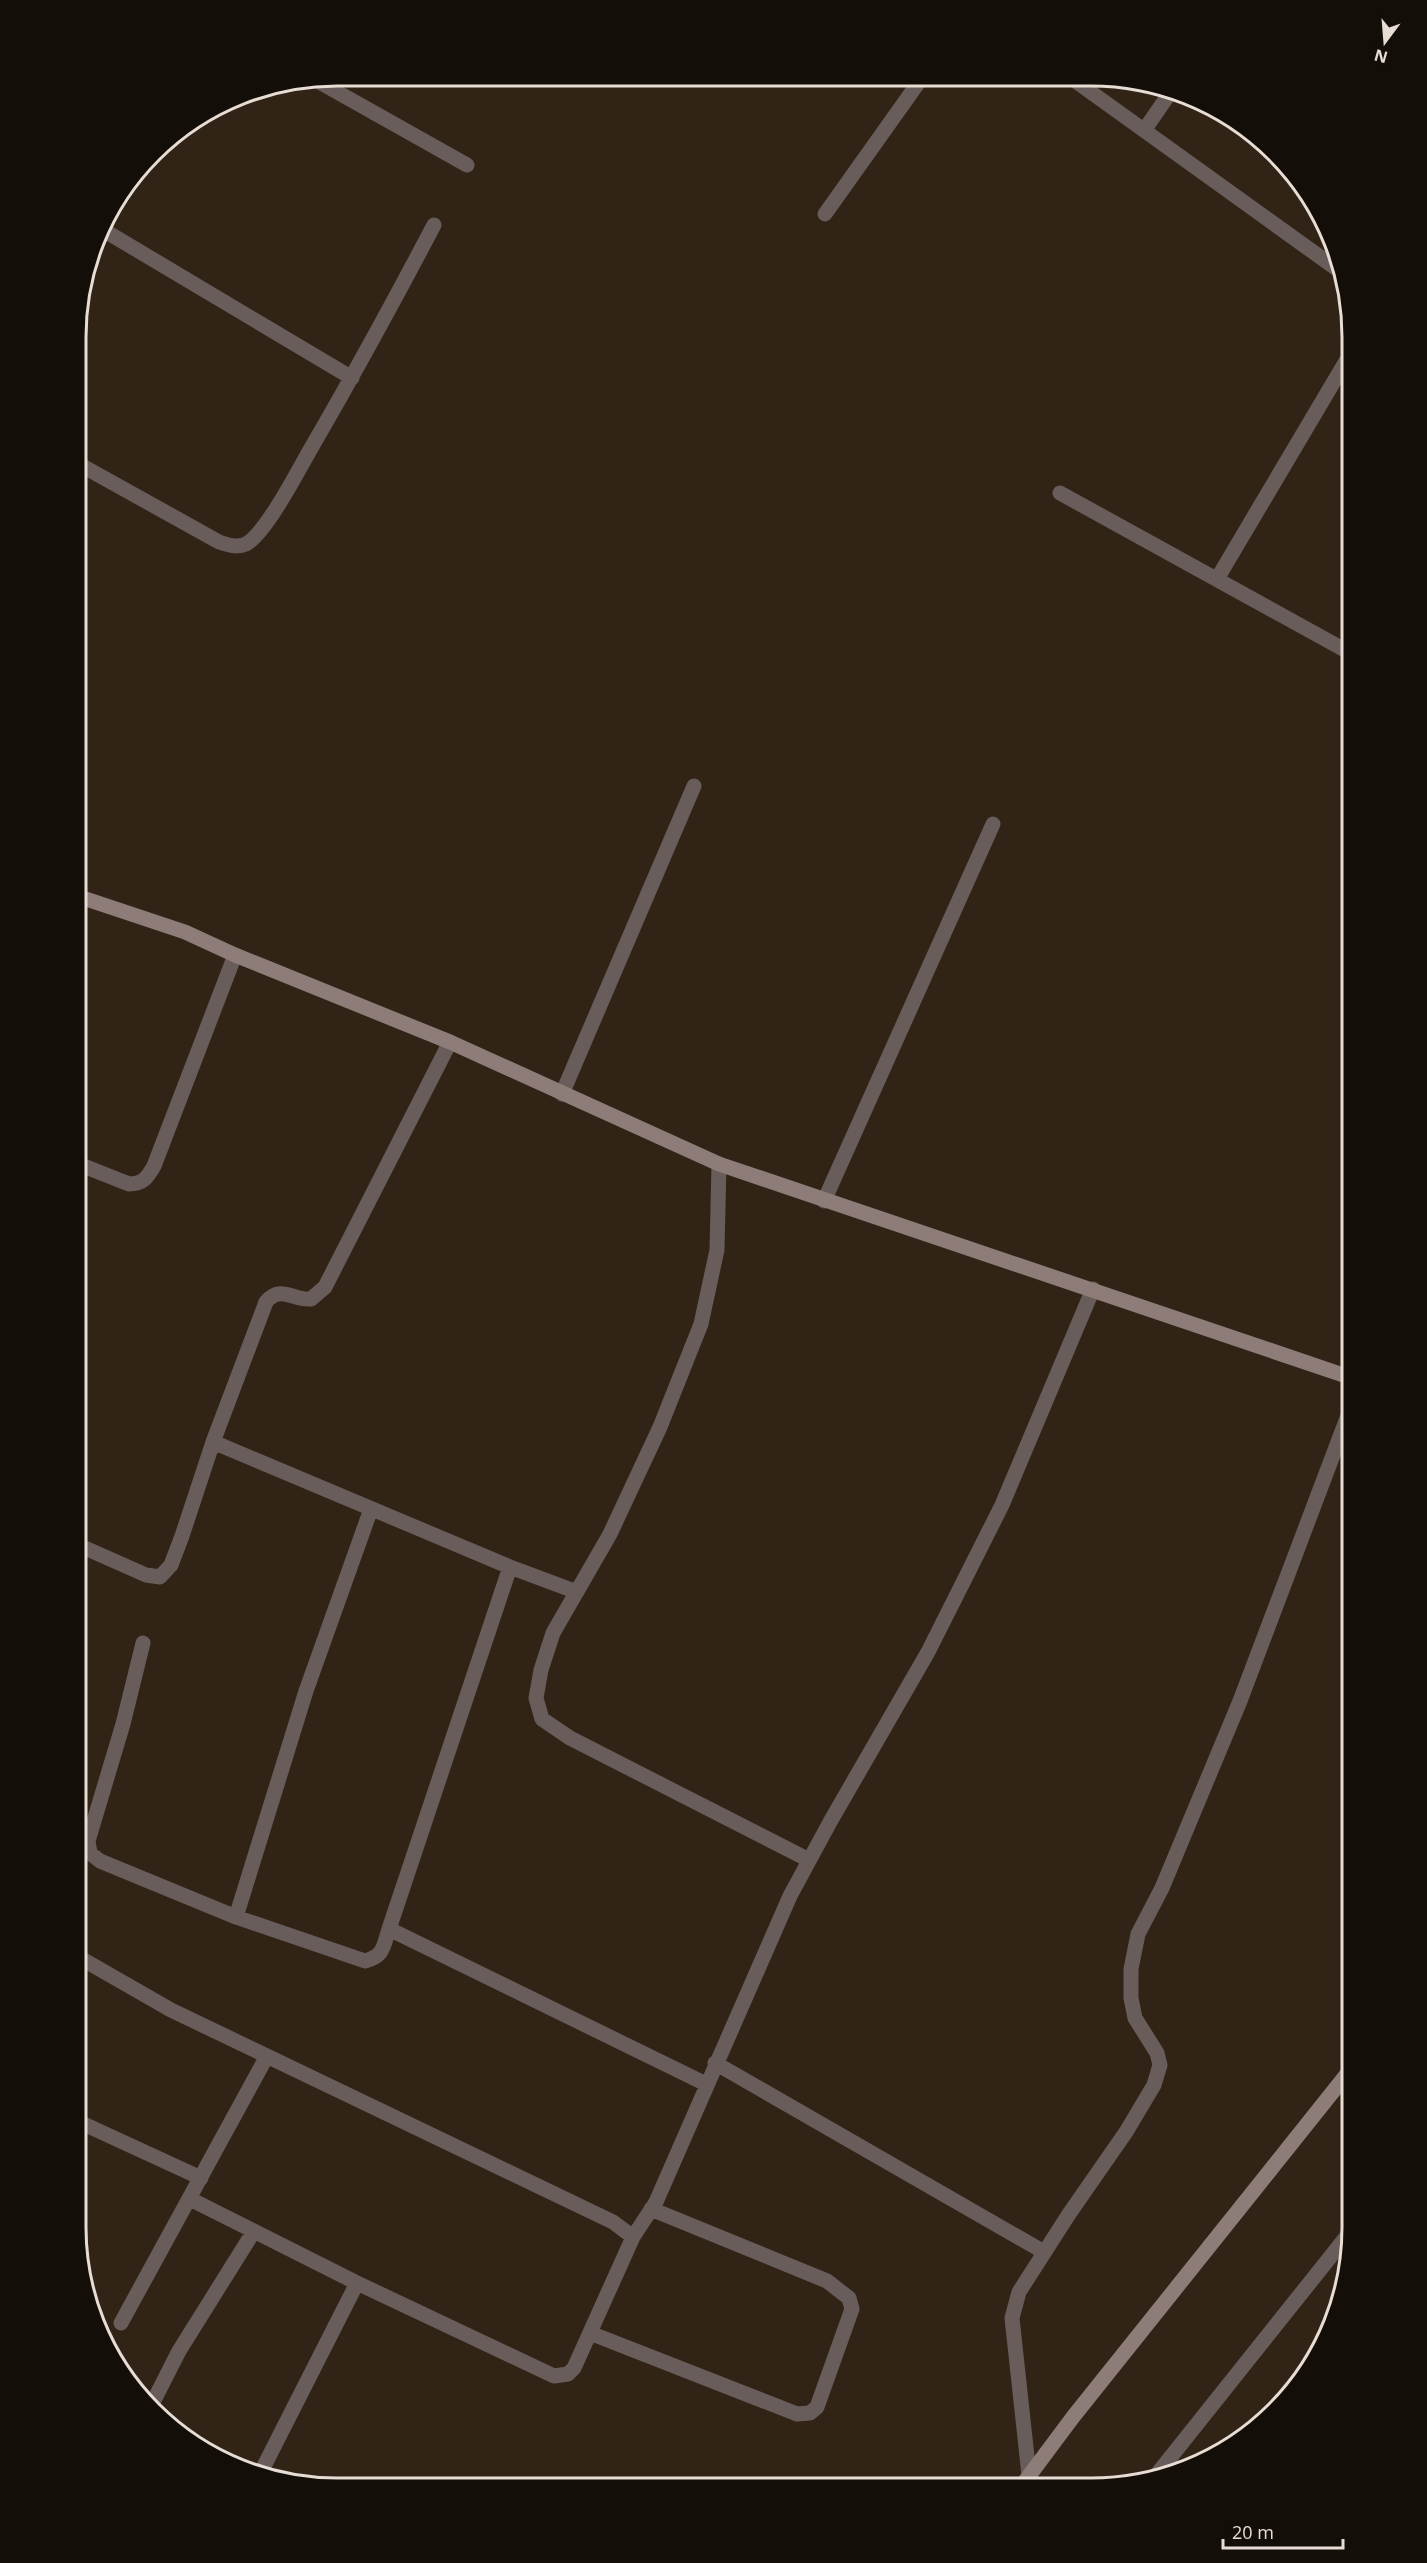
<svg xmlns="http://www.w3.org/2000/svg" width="1427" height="2563" viewBox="0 0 1427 2563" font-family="'Open Sans',sans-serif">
  <rect width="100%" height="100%" fill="#312315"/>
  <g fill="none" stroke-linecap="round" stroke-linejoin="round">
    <path stroke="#685d5a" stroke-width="15" d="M562,1094L694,786
      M824,1201L993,824"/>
    <path stroke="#685d5a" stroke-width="15" d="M314,79L467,165
      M1074,80L1341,272
      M1145,129L1172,90
      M825,214L921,79
      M100,228L352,378
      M77,463L219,542C228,545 237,548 246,544C266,533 298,471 310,450C353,376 394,301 434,225
      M1060,493L1352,654
      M1217,579L1352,351
      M76,1163L129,1184C143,1184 147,1178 154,1166L235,955
      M719,1164L717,1250L701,1324L660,1427L610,1534L553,1633L541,1670L536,1698L542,1719L570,1738L809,1860
      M213,1442L510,1567L389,1929L706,2084
      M371,1509L306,1691L236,1917L365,1961C384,1956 383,1947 389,1929
      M76,1544L146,1575L160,1577L171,1565L182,1536L213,1442L266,1302C281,1284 293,1301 311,1299L325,1287L450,1042
      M510,1567L577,1592
      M143,1643L123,1724L88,1841L90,1853L100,1861L236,1917
      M75,1955L171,2010L613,2222L633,2237L574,2368L568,2374L554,2376L357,2283L190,2199
      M715,2063L1044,2252
      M75,2120L201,2178
      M633,2237L656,2202L790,1896L830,1822L928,1652L1002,1505L1093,1289
      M121,2323L267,2056
      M590,2333L797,2414L810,2413L817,2407L852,2309L849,2298L827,2281L651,2209
      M151,2406L179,2351L254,2231
      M260,2474L357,2283
      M1029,2475L1012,2318L1019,2292L1069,2214L1126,2132L1154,2085L1160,2065L1157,2053L1135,2018L1131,1998V1969L1138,1934L1162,1888L1240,1701L1352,1405
      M1154,2478L1351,2231"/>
    <path stroke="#8d7c78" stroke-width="15" d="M77,896L185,932L235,955L450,1042L719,1164L1352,1378
      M1020,2488L1073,2417L1351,2069"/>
  </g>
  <path d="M0 0H1427V2563H0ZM337 86H1091A251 251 0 0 1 1342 337V2227A251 251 0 0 1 1091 2478H337A251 251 0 0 1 86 2227V337A251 251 0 0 1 337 86Z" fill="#140e08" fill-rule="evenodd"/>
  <path fill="none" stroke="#e7ddd4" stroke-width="3" d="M337 86H1091A251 251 0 0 1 1342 337V2227A251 251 0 0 1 1091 2478H337A251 251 0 0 1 86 2227V337A251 251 0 0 1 337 86Z"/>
  <g transform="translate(1385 42) rotate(196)" stroke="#140e08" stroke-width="4.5" paint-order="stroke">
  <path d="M0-4.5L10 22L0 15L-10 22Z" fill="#e7ddd4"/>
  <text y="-9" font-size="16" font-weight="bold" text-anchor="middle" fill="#e7ddd4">N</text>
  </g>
  <path d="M1223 2539v9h120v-9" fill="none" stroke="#e7ddd4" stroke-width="3"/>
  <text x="1232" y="2539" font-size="18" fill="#e7ddd4" stroke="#140e08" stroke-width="4.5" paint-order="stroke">20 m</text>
</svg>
